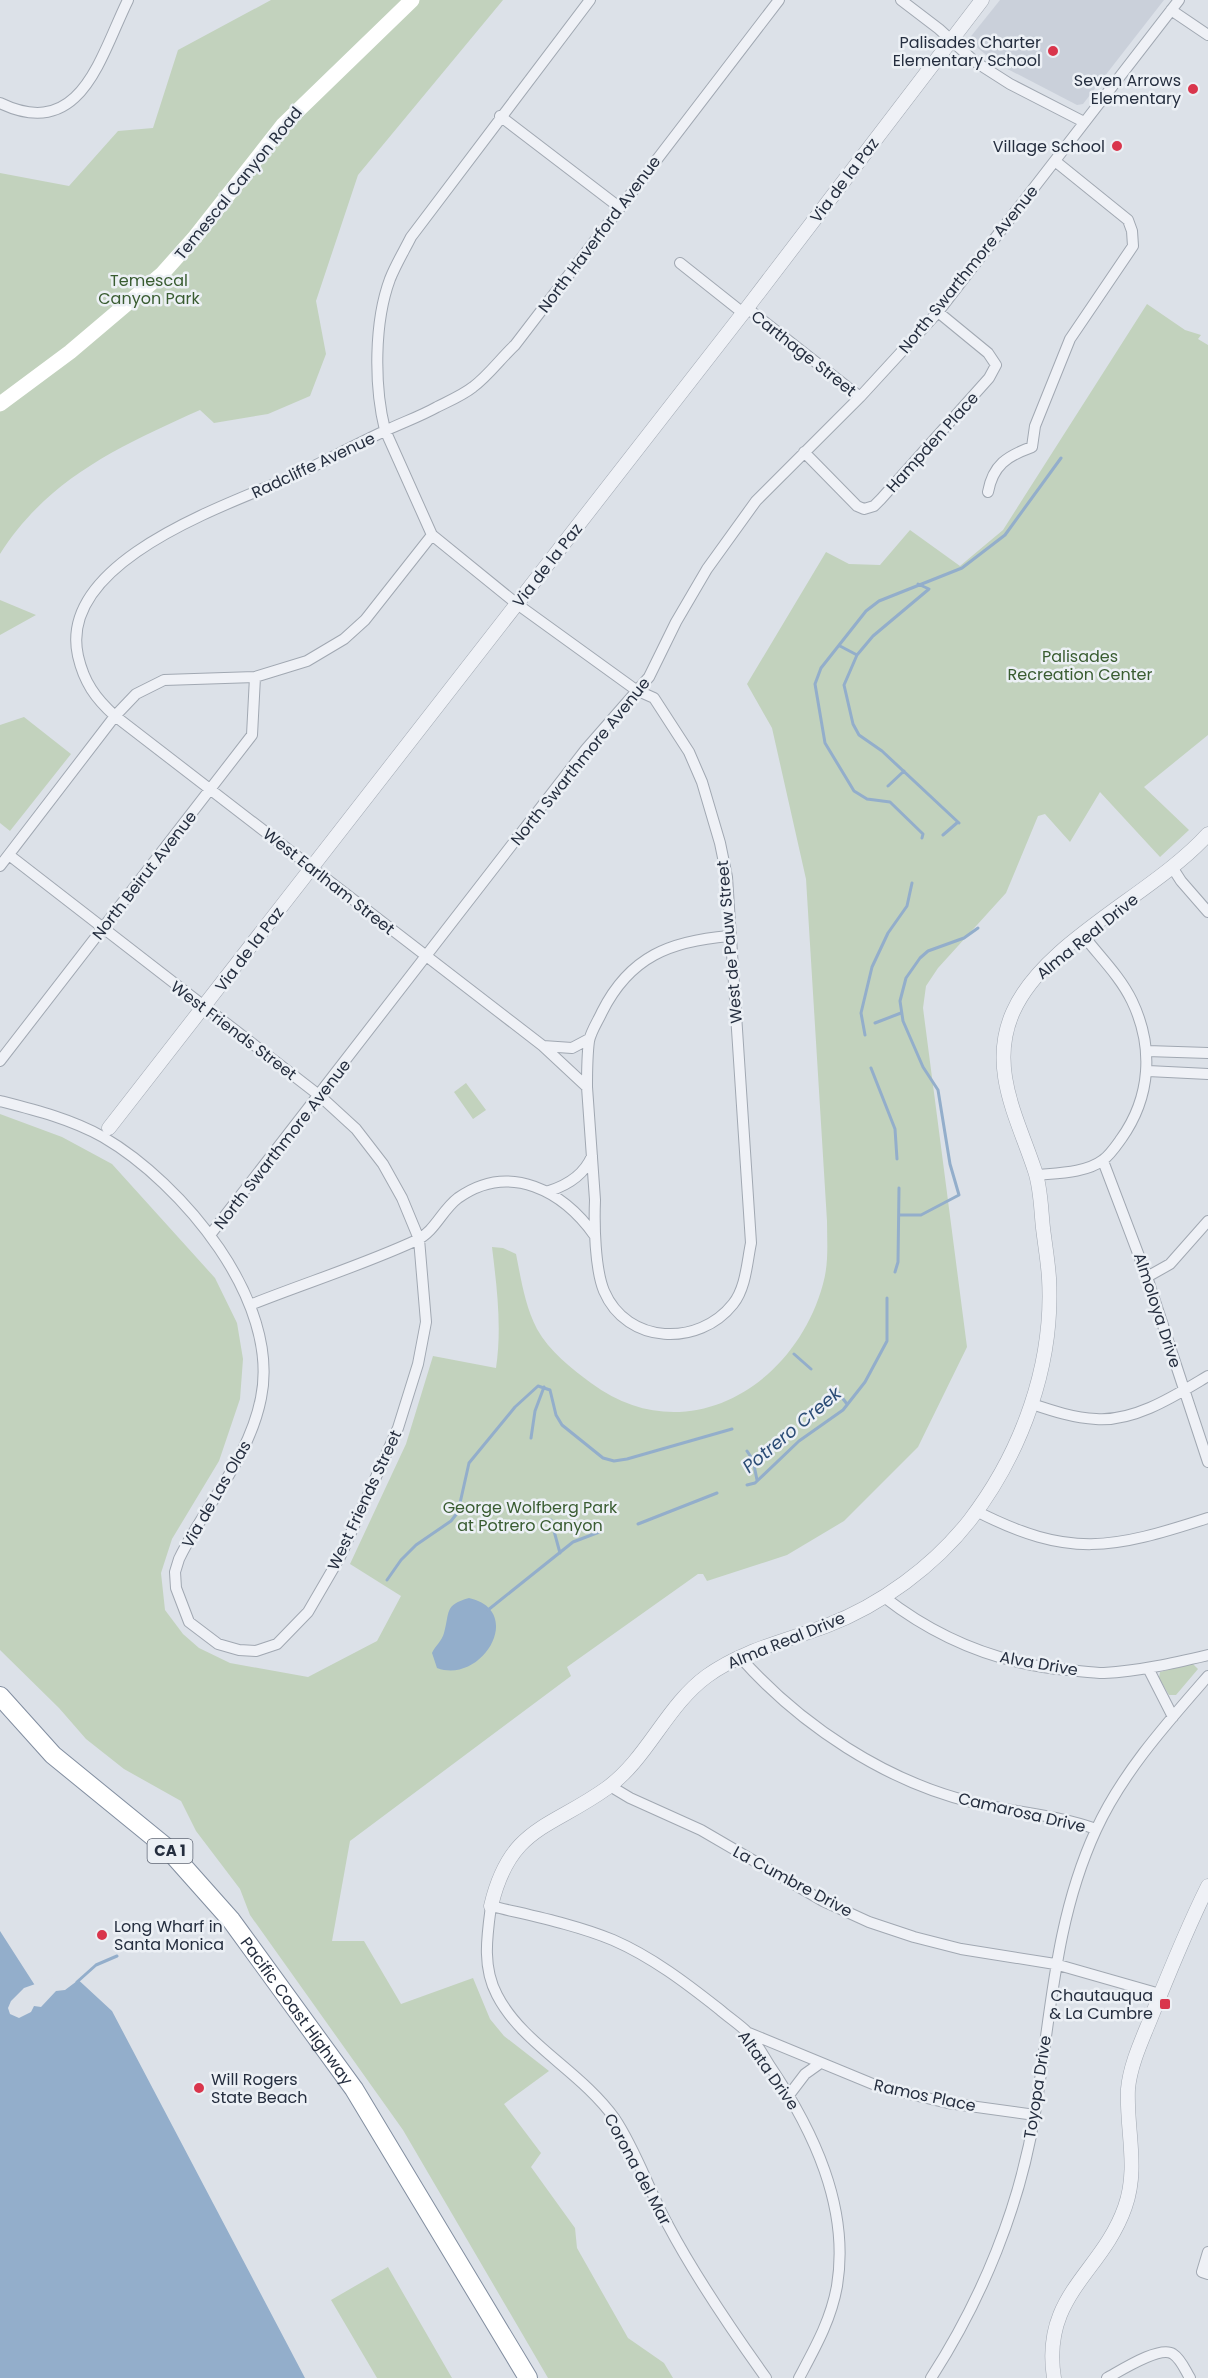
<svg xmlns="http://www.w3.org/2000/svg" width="1208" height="2378" viewBox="0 0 1208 2378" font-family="Poppins,sans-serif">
  <rect width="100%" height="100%" fill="#dce1e8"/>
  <path fill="#cad0da" d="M1000,0H1164L1083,104L1077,105L996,63L968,40Z"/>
  <path fill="#c2d2bd" d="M271,0H503L358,175L316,301L326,354L310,396L268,414L214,423L200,410C122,445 48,478 0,554V173L69,186L118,131L153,128L178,50Z
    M1147,304L1185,330L1201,335L1198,339L1208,345V735L1144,787L1189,830L1160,857L1100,792L1070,842L1045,814L1038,816L1006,893L938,968L926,986L923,1008L967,1347L918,1447L844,1521L787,1555L707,1581L703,1574H698L567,1667L571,1676L350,1841L332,1941H364L401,2004L473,1978L490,2019L504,2036L549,2071L504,2104L541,2153L531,2167L575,2228L577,2248L628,2338L664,2363L673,2378H548L403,2130L250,1915L240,1889L196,1831L181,1801L124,1769L86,1739L59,1708L0,1650V1114L62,1137L112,1164L215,1278L237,1323L243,1359L240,1399L219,1461L172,1539L161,1573L165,1610L183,1634L199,1648L230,1663L308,1677L377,1641L401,1596L350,1564L406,1444L433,1356L496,1368C502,1327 497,1289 492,1247L503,1248L516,1254C521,1279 525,1306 537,1329C549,1351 572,1369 591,1383C685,1453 795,1387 823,1284C829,1263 827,1242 827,1221L806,879L772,728L747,684L826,552L849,564L880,565L910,530L960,566L1003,530Z
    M0,600L36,615L0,635Z
    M24,717L71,754L10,831L0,823V725Z
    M466,1083L486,1110L473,1119L454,1092Z
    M1192,1663L1198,1669L1176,1695H1169L1159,1678L1160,1672Z
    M388,2267L452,2378H377L331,2300Z"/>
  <path fill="#93aecb" d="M469,1598C526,1611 482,1685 437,1668L432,1653C435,1646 442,1641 444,1633C450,1612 444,1605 469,1598Z
    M0,1931L36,1987L72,1974L112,2011L305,2378H0Z"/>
  <path fill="#dce1e8" d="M72,1971L81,1978L65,1990L56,1991L41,2007L34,2006L31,2012L19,2018L10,2014L8,2008L11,2001L24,1988Z"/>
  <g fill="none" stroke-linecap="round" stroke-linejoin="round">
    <path stroke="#93aecb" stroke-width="3" d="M918,584L929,589L873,636L857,655L844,685L853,724L859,735L882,751L959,823
      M840,646L857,655
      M888,786L904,771
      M943,835L958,822
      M922,838L923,834L890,802L867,799L854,791L825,743L815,684L821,668L866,611L879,601L962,568L1005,535L1061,458
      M875,1023L901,1013
      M865,1035L861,1013L872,967L888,933L907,906L912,883
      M871,1068L895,1129L897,1159
      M899,1215H921L959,1195L950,1164L938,1090L923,1067L903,1021L900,1001L906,978L920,958L928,951L964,938L978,928
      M895,1272L898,1262L899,1188
      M794,1354L811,1369
      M837,1391L847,1404
      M531,1438L535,1411L544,1387
      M747,1451L753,1460L757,1480
      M747,1485L755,1483L799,1441L843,1410L865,1382L887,1341V1298
      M551,1520L560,1553
      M638,1524L717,1493
      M387,1580L401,1560L416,1545L451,1521L458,1512L469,1463L515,1407L538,1386L550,1390L556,1415L562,1425L603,1458L614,1461L627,1459L732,1429
      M488,1610L573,1542L602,1531
      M77,1982L96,1965L117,1956"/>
    <defs>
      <path id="minor" d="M590,0L411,237C404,251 396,264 390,279C374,322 374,386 385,430L432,535L517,604L636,690L654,698L689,752L702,782L720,843L727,877L751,1243C747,1262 746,1288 733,1304C699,1347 627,1345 604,1291C595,1269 594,1225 595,1200L587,1087L543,1046L115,716C95,698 84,682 78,656C57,562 224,506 289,478C322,463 354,445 387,430C404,422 421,416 437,407C449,401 463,395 473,387C488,376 501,358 515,345L779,0
        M901,0L939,29L974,61L1010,84L1084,122
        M1171,10L1208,35
        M0,103C81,142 100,57 128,0
        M500,116L619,207
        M680,263L743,313
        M747,308L860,397
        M804,452L857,506L864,509L874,506L881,499L989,378L996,365L988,353L938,312
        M988,492C993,465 1007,456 1032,447L1035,426L1070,339L1133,246L1132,231L1128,220L1055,161
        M0,866L115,716L136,694L164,680L255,677L307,661L344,639L365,620L432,535
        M1172,867L1181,881L1208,912
        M543,1046L572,1048L589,1039
        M1147,1051L1208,1053
        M0,1061L252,735L255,677
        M1148,1071L1208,1074
        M587,1087C587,1072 587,1056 589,1041C591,1031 598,1021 602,1012C630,956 671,941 729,936
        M0,1101C35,1110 71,1119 103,1137C182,1183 281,1301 261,1398C249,1459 205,1505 179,1559L175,1572L176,1588L189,1622L218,1644L239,1650L256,1651L277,1644L308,1612L340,1557L398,1428L418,1364L426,1322L419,1239L402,1198L383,1164L356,1129L320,1096L9,855
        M1103,1161L1147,1277L1208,1462
        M1037,1175C1057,1173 1086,1173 1103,1160C1110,1155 1116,1146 1121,1139C1151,1097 1154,1047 1132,1001C1120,976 1099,956 1083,935
        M549,1191C568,1185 584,1175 592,1156
        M210,1235L586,749L649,677L676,622L707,569L756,501L860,397L938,312L1179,0
        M1147,1277L1170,1264L1208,1221
        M250,1305C305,1283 363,1265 417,1240C435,1231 442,1210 458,1198C510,1161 564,1192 595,1236
        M1032,1404C1053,1411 1074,1418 1096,1419C1135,1422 1176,1395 1208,1376
        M976,1511C1070,1559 1112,1549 1208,1518
        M884,1597C938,1639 999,1664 1068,1670C1080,1671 1093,1673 1104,1673C1140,1671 1174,1663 1208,1655
        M740,1657C800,1725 886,1782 975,1803C1015,1812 1057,1815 1096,1829
        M1148,1668L1173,1717
        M610,1786L630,1798L701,1830L823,1901L869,1922L914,1937L961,1949L1055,1964L1160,1994
        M749,2033L880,2087L948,2103L1035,2115
        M789,2095L805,2074L819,2064
        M1208,2252L1202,2272L1208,2274
        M766,2378C731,2329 696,2278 668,2225C649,2191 637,2152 615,2119C581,2071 522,2044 497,1995C482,1967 487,1936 491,1906C532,1916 574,1924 613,1940C652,1957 686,1983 719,2009C728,2017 739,2024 747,2032C756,2042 763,2055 770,2066C813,2130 850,2207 837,2286C831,2320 815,2348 799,2378
        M931,2378C982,2299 1020,2207 1035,2113C1051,2017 1054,1921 1096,1830C1122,1773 1167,1723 1208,1676
        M1107,2378C1120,2371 1160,2345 1173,2354C1181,2359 1185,2370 1190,2378"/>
      <path id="tertiary" d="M109,1128L747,308L982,0
        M491,1906C510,1826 550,1829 607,1788C648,1758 666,1706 707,1676C743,1650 786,1641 826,1626C881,1605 934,1566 970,1520C1022,1452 1054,1364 1049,1278C1048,1262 1045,1245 1043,1228C1041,1210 1041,1189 1035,1171C1018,1119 988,1068 1013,1012C1044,941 1154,894 1208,834
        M1054,2378C1041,2295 1102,2273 1125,2207C1139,2168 1126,2129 1128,2089C1130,2066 1141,2042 1150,2020C1168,1975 1186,1930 1208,1886"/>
      <g id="trunk">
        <path id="s1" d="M0,1696L53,1755L167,1848L231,1920L354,2089L528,2378"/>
      </g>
    </defs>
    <use href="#minor" stroke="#a1a8b2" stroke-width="12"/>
    <use href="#tertiary" stroke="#a1a8b2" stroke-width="15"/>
    <use href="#trunk" stroke="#828ea0" stroke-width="20"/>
    <use href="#minor" stroke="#eff1f6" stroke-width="10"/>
    <use href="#tertiary" stroke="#eff1f6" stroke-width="14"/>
    <path stroke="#fff" stroke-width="15" d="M0,404L70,352L162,274L195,237L283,125L412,0"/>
    <use href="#trunk" stroke="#fff" stroke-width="18"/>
  </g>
  <g fill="#d9354c" stroke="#ecf0f5" stroke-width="2">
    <circle cx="1053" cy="51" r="6"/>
    <circle cx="1193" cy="89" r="6"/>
    <circle cx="1117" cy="146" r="6"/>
    <circle cx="102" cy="1935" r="6"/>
    <rect x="1159" y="1998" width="12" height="12" rx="3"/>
    <circle cx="199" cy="2088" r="6"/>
  </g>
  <g text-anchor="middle" stroke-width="5" stroke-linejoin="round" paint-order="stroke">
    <rect fill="#ecf0f5" stroke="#616876" stroke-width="1.5" x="147.5" y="1839" width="45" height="24" rx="4.5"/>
    <g font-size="15" font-weight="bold" fill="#252e3f">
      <text x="170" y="1856">CA 1</text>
    </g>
    <g font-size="16" fill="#252e3f" stroke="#ecf0f5" text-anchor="end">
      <text x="1041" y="48">Palisades Charter<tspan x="1041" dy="18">Elementary School</tspan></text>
      <text x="1181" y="86">Seven Arrows<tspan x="1181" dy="18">Elementary</tspan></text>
      <text x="1105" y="152">Village School</text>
      <text x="114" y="1932" text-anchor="start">Long Wharf in<tspan x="114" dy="18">Santa Monica</tspan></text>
      <text x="1153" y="2001">Chautauqua<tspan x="1153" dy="18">&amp; La Cumbre</tspan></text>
      <text x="211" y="2085" text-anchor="start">Will Rogers<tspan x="211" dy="18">State Beach</tspan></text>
    </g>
    <g font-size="16" fill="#252e3f" stroke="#ecf0f5">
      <text transform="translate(844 180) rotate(-53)" y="6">Via de la Paz</text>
      <text transform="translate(238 183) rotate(-51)" y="6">Temescal Canyon Road</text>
      <text transform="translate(599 234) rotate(-53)" y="6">North Haverford Avenue</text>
      <text transform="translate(968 269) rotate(-51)" y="6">North Swarthmore Avenue</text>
      <text transform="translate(804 353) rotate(38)" y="6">Carthage Street</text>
      <text transform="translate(932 442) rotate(-48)" y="6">Hampden Place</text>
      <text transform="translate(313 465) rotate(-25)" y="6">Radcliffe Avenue</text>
      <text transform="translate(547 565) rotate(-52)" y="6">Via de la Paz</text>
      <text transform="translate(580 761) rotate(-51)" y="6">North Swarthmore Avenue</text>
      <text transform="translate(144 875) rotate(-52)" y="6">North Beirut Avenue</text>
      <text transform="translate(329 881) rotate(38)" y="6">West Earlham Street</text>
      <text transform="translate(1087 936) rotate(-39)" y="6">Alma Real Drive</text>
      <text transform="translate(729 942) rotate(-95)" y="6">West de Pauw Street</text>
      <text transform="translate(249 949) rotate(-53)" y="6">Via de la Paz</text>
      <text transform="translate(234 1030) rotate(37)" y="6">West Friends Street</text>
      <text transform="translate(282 1144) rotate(-52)" y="6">North Swarthmore Avenue</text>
      <text transform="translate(1158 1310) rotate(72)" y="6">Almoloya Drive</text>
      <text transform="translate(216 1494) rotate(-60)" y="6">Via de Las Olas</text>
      <text transform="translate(364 1500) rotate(-65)" y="6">West Friends Street</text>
      <text transform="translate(786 1640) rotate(-22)" y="6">Alma Real Drive</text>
      <text transform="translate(1039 1663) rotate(10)" y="6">Alva Drive</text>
      <text transform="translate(1022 1812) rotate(13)" y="6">Camarosa Drive</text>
      <text transform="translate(793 1881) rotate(28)" y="6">La Cumbre Drive</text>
      <text dy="6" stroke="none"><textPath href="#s1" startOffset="435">Pacific Coast Highway</textPath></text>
      <text transform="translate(769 2070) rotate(55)" y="6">Altata Drive</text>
      <text transform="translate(1037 2087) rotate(-81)" y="6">Toyopa Drive</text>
      <text transform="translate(925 2095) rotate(12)" y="6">Ramos Place</text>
      <text transform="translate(638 2169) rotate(62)" y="6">Corona del Mar</text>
    </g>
    <g font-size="16" fill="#395c31" stroke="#ecf0f5">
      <text x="149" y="286">Temescal<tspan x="149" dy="18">Canyon Park</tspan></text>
      <text x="1080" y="662">Palisades<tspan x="1080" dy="18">Recreation Center</tspan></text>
      <text x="530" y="1513">George Wolfberg Park<tspan x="530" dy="18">at Potrero Canyon</tspan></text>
    </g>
    <g font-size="18" font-style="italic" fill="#2b4c76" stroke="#ecf0f5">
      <text transform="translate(792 1430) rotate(-40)" y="6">Potrero Creek</text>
    </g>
  </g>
</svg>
